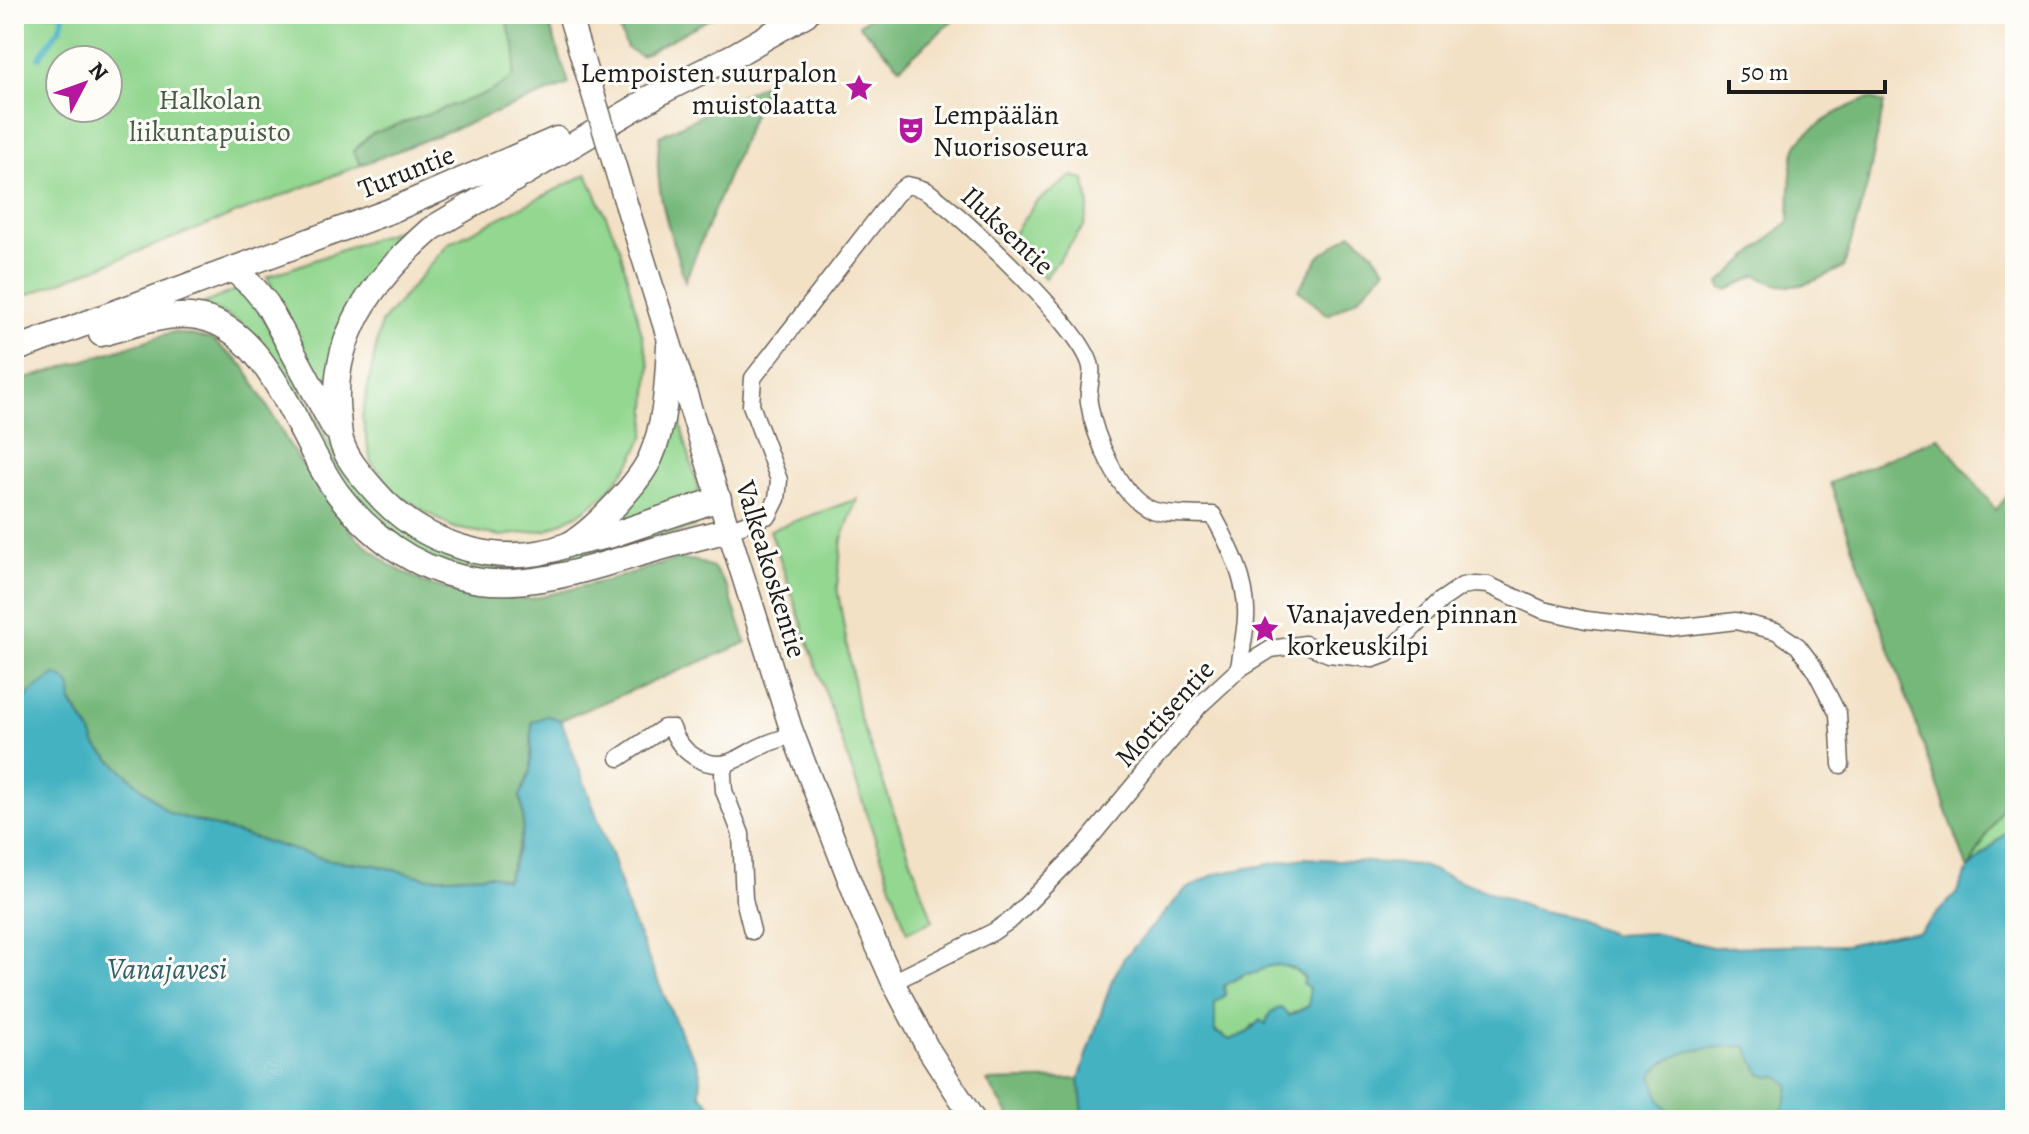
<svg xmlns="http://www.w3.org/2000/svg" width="2029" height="1134" viewBox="0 0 2029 1134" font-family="Alegreya,serif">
  <rect width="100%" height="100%" fill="#fdfcf7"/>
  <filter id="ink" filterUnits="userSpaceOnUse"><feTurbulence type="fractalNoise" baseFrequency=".0125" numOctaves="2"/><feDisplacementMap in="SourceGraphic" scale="16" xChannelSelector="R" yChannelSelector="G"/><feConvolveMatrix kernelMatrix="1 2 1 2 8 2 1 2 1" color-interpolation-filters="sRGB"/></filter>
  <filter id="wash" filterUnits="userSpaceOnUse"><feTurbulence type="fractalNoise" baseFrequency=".006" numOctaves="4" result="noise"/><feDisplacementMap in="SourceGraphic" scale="32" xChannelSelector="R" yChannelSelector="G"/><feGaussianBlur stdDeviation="1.8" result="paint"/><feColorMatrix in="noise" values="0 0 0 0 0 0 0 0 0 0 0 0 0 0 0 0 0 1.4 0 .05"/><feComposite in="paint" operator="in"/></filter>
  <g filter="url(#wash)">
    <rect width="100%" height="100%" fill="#f3e1c6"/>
    <path fill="#93d790" stroke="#587a56" stroke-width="2" fill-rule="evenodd" d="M14,14H546L569,84L14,300ZM60,60H108V108H60Z
      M587,174L619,245L650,366L645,435L630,464L605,495L577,515L547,530L501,536L454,528L397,495L371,462L362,416L381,323L449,243Z
      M1072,176L1085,180L1089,206L1084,226L1045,278L1008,242L1035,203Z
      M425,220L367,277L351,303L328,402L267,277Z
      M236,290L252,302L263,317L342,466L453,554L688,522L696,524L694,527L589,560L526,572L476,571L422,556L354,502L263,344L240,322L202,304Z
      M675,416L679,419L700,495L602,527Z
      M857,499L842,539L837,587L859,715L933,921L907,932L770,530Z
      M2015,783V824L1968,870L2014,784Z
      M1276,965C1300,968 1312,980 1309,1006L1266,1025H1253L1247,1033L1230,1040L1215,1031V1003L1225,995L1224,986L1245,974L1256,973L1266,967Z"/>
    <path fill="#76b87a" stroke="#496a4b" stroke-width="2" d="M504,14H546L569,84L361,165L353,151L371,134L490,92L513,77L516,51Z
      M613,14H718L641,56L627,48Z
      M874,14H960L900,67L859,25Z
      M766,83L685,281C671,234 651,186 660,136Z
      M1870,99L1884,103L1867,186L1844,267C1813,282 1789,297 1757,275L1728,290L1721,288L1719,283L1789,221C1790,202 1789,163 1797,146C1806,128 1851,103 1870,99Z
      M1351,233L1369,248L1386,269L1357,299L1328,315L1298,290L1320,256Z
      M173,332L211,339L244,366L294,453L355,536L391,566L429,585L486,596L531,599L605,581L678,559L696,561L713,567L727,587L746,643L561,720L547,716L532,722L531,770L520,796C529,827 517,851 506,880L490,875L427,878L375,865L328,860L169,813L96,746L90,731L55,675L30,693L14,716V383Z
      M1939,437L1996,510L2015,486V783L1968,870L1830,483Z
      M1746,1045L1761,1074L1770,1077L1779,1076L1789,1084C1785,1130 1771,1109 1744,1116L1743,1120C1721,1120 1685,1127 1667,1111C1658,1103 1655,1087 1651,1076C1672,1047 1713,1047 1746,1045Z
      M1079,1079L1084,1120H1012L987,1081Z"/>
    <path fill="#45b2c2" stroke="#30676f" stroke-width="2" fill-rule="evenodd" d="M55,675C71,679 73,689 71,703L90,731L96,746L169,813L328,860L375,865L427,878L490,875L507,880C518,851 529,827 520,796L531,770L532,722L547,716L561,720L612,857L629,913L682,1037L697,1063L701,1076L700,1094L726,1120H14V716L30,693Z
      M2015,824V1120H1743V1117C1771,1109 1785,1128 1789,1085L1779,1076L1769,1077L1761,1074L1746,1046C1713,1047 1671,1047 1652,1076C1659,1100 1662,1109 1685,1120H1084L1079,1079L1112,980L1124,958L1185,890L1215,874L1304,858L1419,865L1534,909L1571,917L1614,935L1653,933L1712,947L1846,945L1899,933L1919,932L1956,894L1968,870ZM1276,965L1290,967L1305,977L1302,983L1309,988V1006L1289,1016L1281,1008C1270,1010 1268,1014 1266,1024L1260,1020L1247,1033L1230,1040L1215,1032V1003L1225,995L1224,986L1244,974L1256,973L1266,967Z"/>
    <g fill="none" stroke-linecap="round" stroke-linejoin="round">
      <path stroke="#45b2c2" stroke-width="6" d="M39,57L60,28L64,14"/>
    </g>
  </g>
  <g filter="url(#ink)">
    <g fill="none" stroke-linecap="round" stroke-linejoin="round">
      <defs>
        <path id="minor" d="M728,530L769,515L777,499L779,480L751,405L753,378L896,194L907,185C915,187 923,188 930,193C964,218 1084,329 1091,367C1093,377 1087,391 1089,403C1094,435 1119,498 1152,510C1171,516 1193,514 1213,515C1230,546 1248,582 1246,618C1245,635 1241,652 1239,669
          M619,758L664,728H672C679,751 705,770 730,762C742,758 752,750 764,745C773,741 783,738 793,735
          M727,763L723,774L724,791L741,834L744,899L752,931
          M893,982L993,932L1012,919L1082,848L1200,705L1239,669L1271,649L1305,644L1329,654L1373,659L1387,654L1440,601L1462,586L1474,584L1488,585L1543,610L1586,620L1667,629L1736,621L1776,631L1798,646L1813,666L1838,714L1841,765"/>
        <path id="tertiary" d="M625,200L791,729L861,910L893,982L927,1047L974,1120"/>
        <path id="secondary" d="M662,92L431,229C374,279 329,336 338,416C339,424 339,433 341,440C346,459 362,476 374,490C420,544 499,571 567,545C582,539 606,515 618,502C630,489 642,475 650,459C666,423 667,383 669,345
          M649,98L737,54L806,14
          M234,270L253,287L267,304L334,428
          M101,334C129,326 162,314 190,316C269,321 297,441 339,495C375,541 421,573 480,581C536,588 593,567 646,552C673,544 701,537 728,530
          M14,350L390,211L557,139
          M576,543L612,535L719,499"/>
      </defs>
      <use href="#minor" stroke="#676158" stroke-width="19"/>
      <use href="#tertiary" stroke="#676158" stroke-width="25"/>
      <use href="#secondary" stroke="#676158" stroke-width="27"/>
      <use href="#minor" stroke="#fff" stroke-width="16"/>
      <use href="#tertiary" stroke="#fff" stroke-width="22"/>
      <use href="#secondary" stroke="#fff" stroke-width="24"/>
      <defs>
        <path id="tertiary-bridge" d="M569,14L625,200"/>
      </defs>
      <use href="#tertiary-bridge" stroke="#676158" stroke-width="25" stroke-linecap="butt"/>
      <use href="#tertiary-bridge" stroke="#fff" stroke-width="22"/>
    </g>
  </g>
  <defs>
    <symbol id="sight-bare" viewBox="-9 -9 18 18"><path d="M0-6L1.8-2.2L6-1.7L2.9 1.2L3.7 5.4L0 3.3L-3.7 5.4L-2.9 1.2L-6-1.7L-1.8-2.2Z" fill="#b5179e" stroke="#fdfcf7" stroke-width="2.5" paint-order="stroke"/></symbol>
    <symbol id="theatre-bare" viewBox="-9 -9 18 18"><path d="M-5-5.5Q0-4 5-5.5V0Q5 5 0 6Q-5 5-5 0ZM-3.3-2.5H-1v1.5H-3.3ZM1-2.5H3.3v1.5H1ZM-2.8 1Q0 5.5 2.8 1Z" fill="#b5179e" stroke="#fdfcf7" stroke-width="2.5" paint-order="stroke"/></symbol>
  </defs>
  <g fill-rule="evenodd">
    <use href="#sight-bare" x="839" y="68" width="40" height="40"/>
    <use href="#theatre-bare" x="891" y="110" width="40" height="40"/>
    <use href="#sight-bare" x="1245" y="609" width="40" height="40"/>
  </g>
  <g text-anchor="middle" stroke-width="6" stroke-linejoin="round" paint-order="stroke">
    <g font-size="28" fill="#1c1c1c" stroke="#fdfcf7" text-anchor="start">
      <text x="837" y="82" text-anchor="end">Lempoisten suurpalon<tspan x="837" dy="32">muistolaatta</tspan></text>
      <text x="933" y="124">Lempäälän<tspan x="933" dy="32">Nuorisoseura</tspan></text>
      <text x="1287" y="623">Vanajaveden pinnan<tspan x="1287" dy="32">korkeuskilpi</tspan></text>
    </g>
    <g font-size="28" fill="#465d45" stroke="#fdfcf7">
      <text x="210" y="109">Halkolan<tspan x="210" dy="32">liikuntapuisto</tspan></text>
    </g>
    <g font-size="28" fill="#1c1c1c" stroke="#fdfcf7">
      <text transform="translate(406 171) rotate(-22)" y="10">Turuntie</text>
      <text transform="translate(1008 230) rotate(43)" y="10">Iluksentie</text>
      <text transform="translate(772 569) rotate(73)" y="10">Valkeakoskentie</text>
      <text transform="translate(1164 713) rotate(-48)" y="10">Mottisentie</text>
    </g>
    <g font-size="30" font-style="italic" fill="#2e6067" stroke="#fdfcf7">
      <text x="167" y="979">Vanajavesi</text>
    </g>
  </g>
  <rect width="2029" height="1134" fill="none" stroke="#fdfcf7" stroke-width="48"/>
  <g transform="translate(84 84) rotate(49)"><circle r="38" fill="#fdfcf7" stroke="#a3a29f" stroke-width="2"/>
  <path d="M0-6L14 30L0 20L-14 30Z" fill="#b5179e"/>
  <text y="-12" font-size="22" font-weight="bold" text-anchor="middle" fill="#1c1c1c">N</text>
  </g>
  <path d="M1729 80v12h156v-12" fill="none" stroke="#1c1c1c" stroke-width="4"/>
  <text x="1741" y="80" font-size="24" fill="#1c1c1c" stroke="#fdfcf7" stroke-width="6" paint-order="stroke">50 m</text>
</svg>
